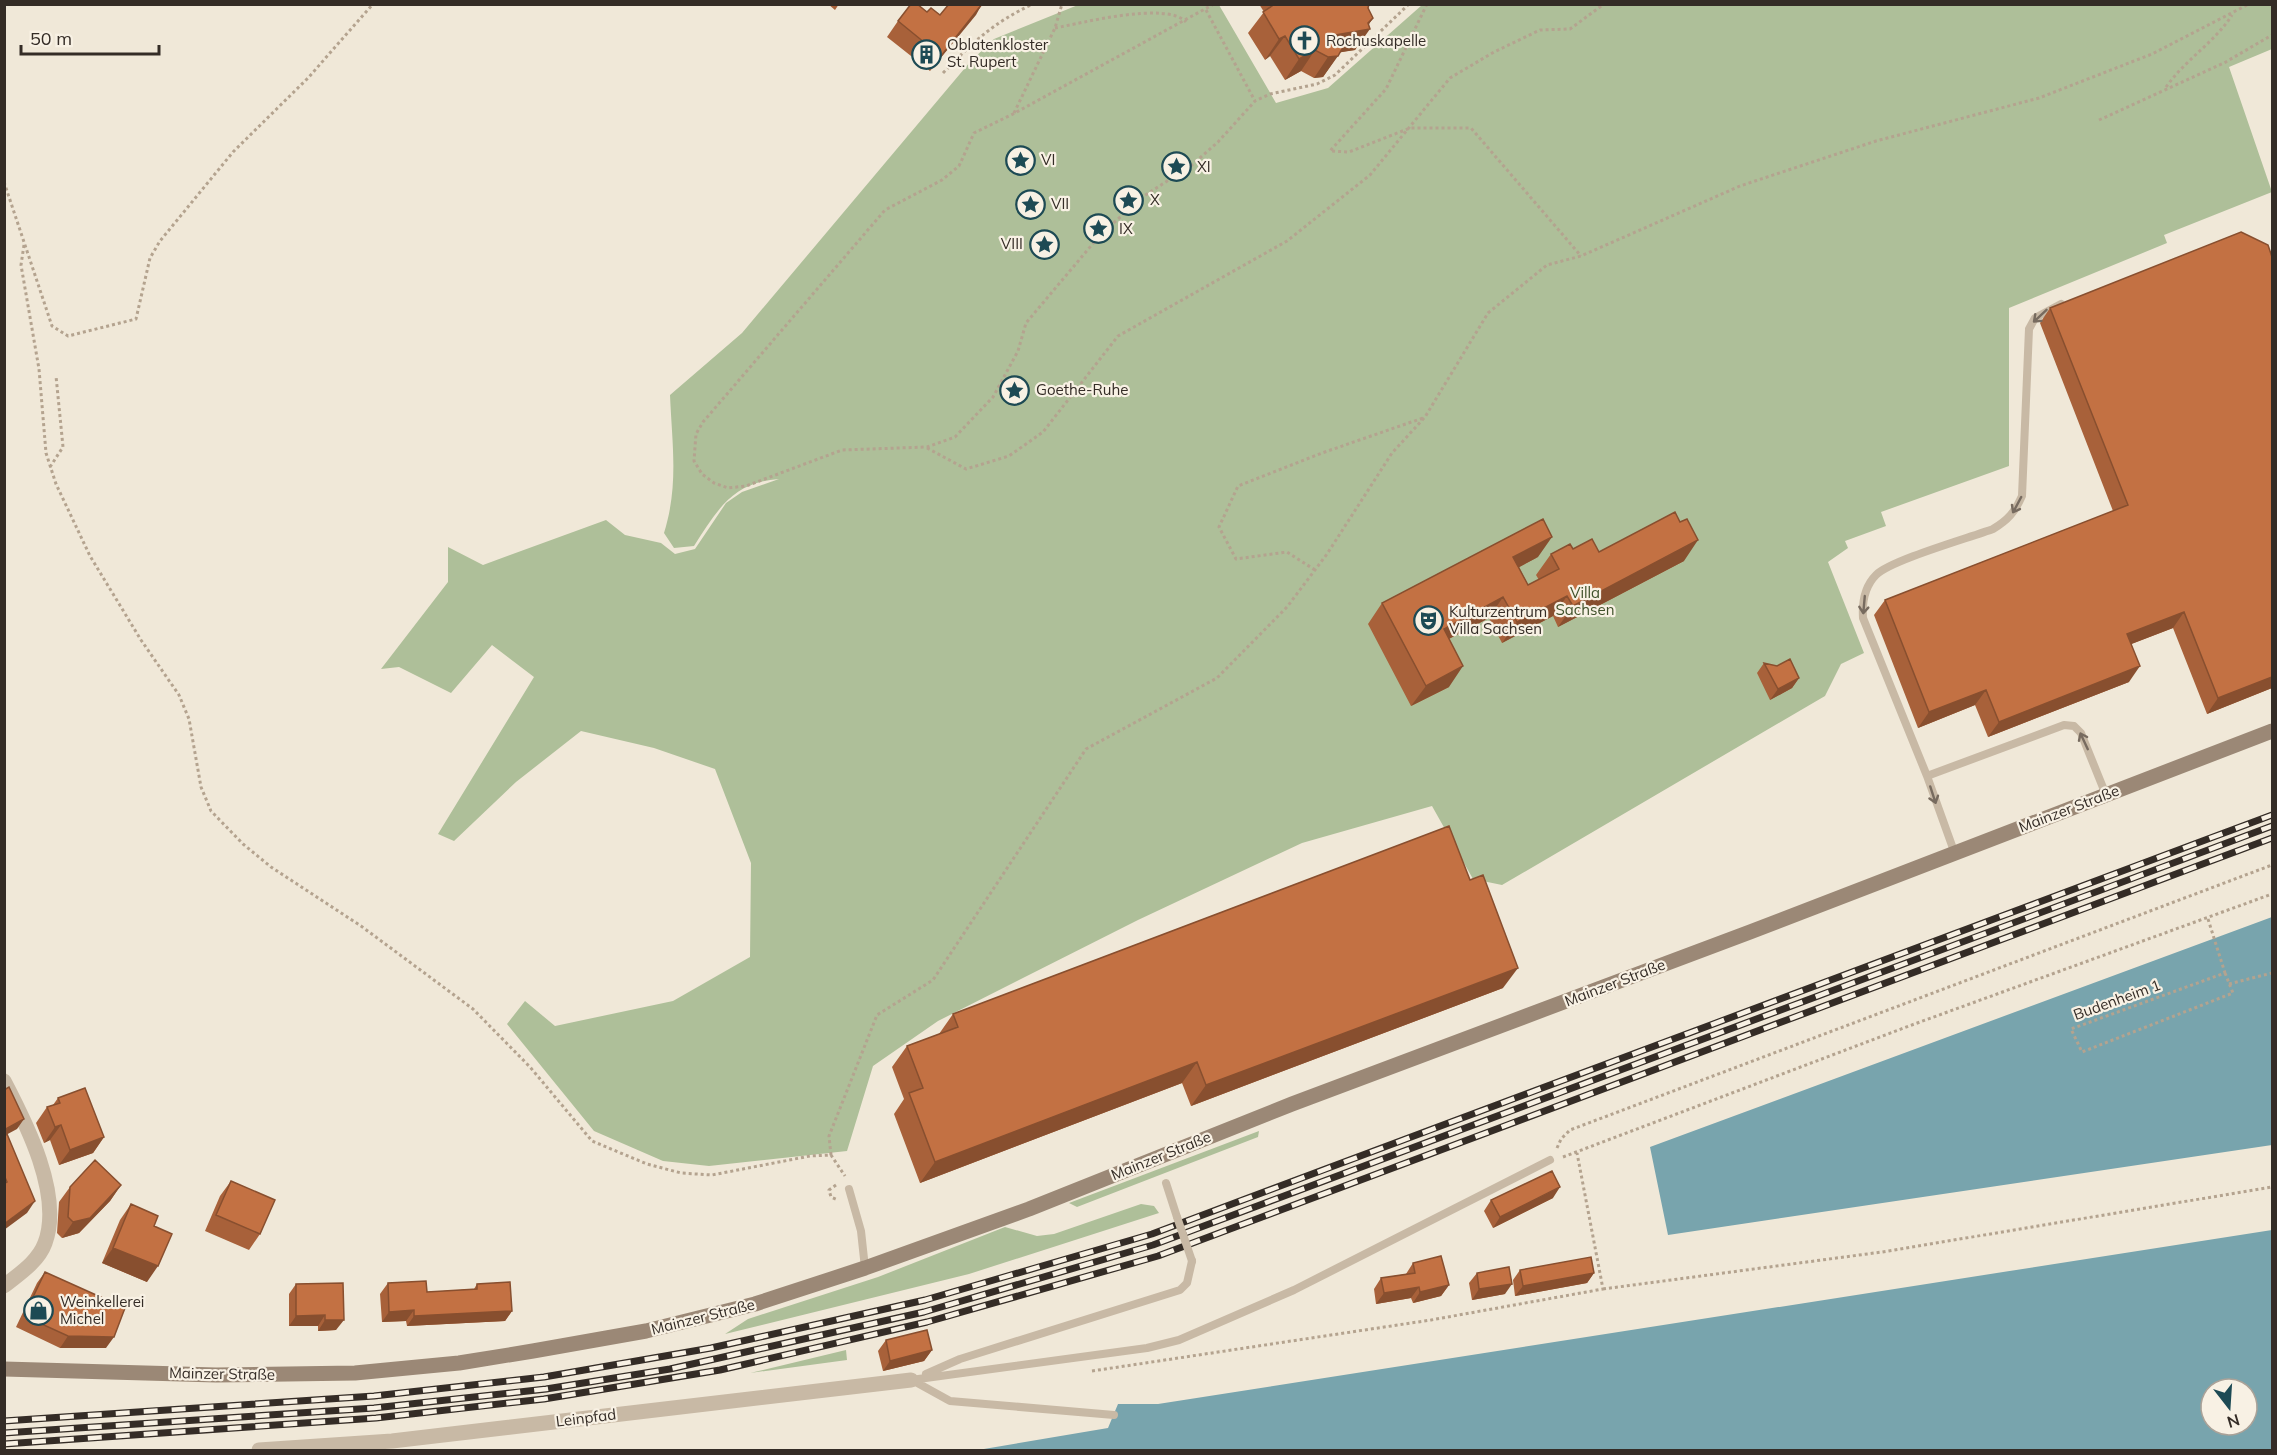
<svg xmlns="http://www.w3.org/2000/svg" width="2277" height="1455" viewBox="0 0 2277 1455" font-family="Mulish,sans-serif">
  <rect width="100%" height="100%" fill="#f0e8d8"/>
  <path fill="#aebf99" d="M1078,5H1219L1276,103L1328,88L1422,5H2272V49L2229,67L2272,192L2164,235L2167,243L2009,308V466L1881,512L1886,526L1845,541L1848,548L1828,562L1864,653L1841,664L1825,696L1502,885L1473,879L1432,806L1302,843L1138,920L938,1021L873,1066L847,1151L709,1166L663,1161L594,1131L507,1024L525,1001L555,1026L673,1001L750,957L751,863L715,769L654,748L581,731L516,782L454,841L438,834L534,677L492,645L451,693L399,667L381,669L448,582V547L483,565L606,520L625,535L661,543L675,554L695,549L726,503L742,492L779,479C733,482 717,510 694,546L674,548L664,533C679,485 672,444 670,395L742,333L970,62L994,39Z
    M1259,1131L1258,1137L1077,1207L1069,1203Z
    M1141,1204L1154,1206L1159,1213L969,1274L725,1334L748,1319L878,1277L1005,1227L1037,1236L1054,1234Z
    M846,1350L847,1360L750,1373Z"/>
  <path fill="#78a4ad" fill-rule="evenodd" d="M2272,917V1145L1668,1235L1650,1147Z
    M2272,1230V1450H978L1108,1428L1118,1404H1158ZM2211,1389H2247V1425H2211Z"/>
  <g fill="none" stroke-linecap="round" stroke-linejoin="round">
    <path stroke="#b4a38f" stroke-width="3" stroke-dasharray="3 3" stroke-linecap="butt" d="M1214,4L1013,114L974,133L959,166L942,180L885,210L703,422L696,434L694,461L702,474L714,483L728,488L746,486L842,450L927,447L955,437L993,397L1018,351L1026,323L1101,234L1144,196L1192,165L1218,142L1255,101L1270,94L1317,84L1335,75L1409,4
      M1427,4L1386,89L1330,151L1349,152L1410,128H1471L1581,256
      M1206,10L1255,101
      M1055,28C1082,23 1167,1 1186,22
      M943,73C973,42 994,22 1033,4
      M2166,87C2186,59 2215,42 2232,15
      M1014,113L1055,28L1062,4
      M2099,120L2224,63L2272,35
      M4,182L52,326L68,336L136,319L150,258L160,241L233,152L308,78L373,4
      M24,245L21,265L39,369L46,453L56,484L90,556L141,640L179,695L189,719L201,787L211,811L243,844L271,867L361,926L473,1009L530,1067L592,1141L647,1164L681,1173L712,1175L810,1156L831,1155L845,1176
      M927,448L966,469L1009,456L1043,432L1118,336L1287,241L1370,175L1450,78L1494,52L1540,30L1570,29L1604,4
      M50,467L63,447L56,376
      M1315,570L1287,552L1236,559L1219,527L1238,486L1322,453L1423,418
      M2208,919L2225,973
      M2225,973L2233,993L2082,1052L2071,1029Z
      M2229,984L2272,973
      M1557,1148L1561,1139L1570,1130L2272,865
      M831,1155L829,1136L877,1015L933,980L1086,749L1217,678L1287,607L1327,554L1392,453L1425,417L1488,313L1547,265L1581,256L1740,186L1876,141L2039,98L2152,54L2249,4
      M1563,1157L1909,1026L2272,894
      M836,1185L829,1190L831,1197L838,1200
      M1603,1289L1882,1252L2272,1187
      M1092,1371L1431,1320L1603,1289L1577,1153"/>
    <path stroke="#c8b9a5" stroke-width="8" d="M1927,776L1863,618C1862,602 1864,587 1876,575C1891,560 1969,538 1993,529C2008,520 2015,512 2022,496L2029,329L2035,318L2061,304
      M1955,854L1927,776L2064,725L2074,726L2081,733L2106,795
      M1166,1183L1177,1217
      M849,1189L861,1231L865,1268
      M926,1374L960,1359L1180,1290L1187,1283L1192,1261
      M911,1380L1147,1348L1179,1340L1294,1290L1550,1160
      M912,1380L950,1401L1114,1415"/>
    <path stroke="#c8b9a5" stroke-width="15" d="M4,1081C26,1123 63,1195 45,1243C38,1262 19,1274 4,1286
      M259,1450L392,1441L911,1380"/>
    <path stroke="#9b8876" stroke-width="15" d="M4,1369L216,1375L355,1373L459,1363L533,1351L646,1331L755,1304L865,1268L1029,1209L1292,1104L1750,932L2272,731"/>
    <defs>
      <path id="rail" d="M4,1421L374,1396L544,1377L711,1348L925,1300L1152,1234L2272,815
        M4,1433L374,1408L546,1389L670,1369L924,1312L1153,1245L2272,826
        M4,1444L376,1418L544,1399L720,1370L927,1322L1158,1256L2272,838"/>
    </defs>
    <use href="#rail" stroke="#342c26" stroke-width="7"/>
    <use href="#rail" stroke="#f8f1e4" stroke-width="4.5" stroke-dasharray="14" stroke-linecap="butt"/>
    <path stroke="#c8b9a5" stroke-width="8" d="M1177,1217L1192,1261"/>
  </g>
  <path fill="#a8613a" d="M828,4H839L835,10Z
    M949,4H983L930,71L887,37L898,21L927,12L940,15Z
    M1259,4H1343L1368,8L1373,18L1369,24L1355,50L1340,52L1323,77L1314,78L1301,71L1285,80L1270,56L1265,60L1248,33L1264,12Z
    M2050,308L2272,688L2207,714L2173,628L2131,644L2129,682L1988,737L1975,705L1918,728L1874,615L1885,600L2113,511L2040,323Z
    M1573,549L1684,561L1558,627L1553,616L1502,643L1489,618L1449,639V687L1411,706L1368,624L1382,603L1538,557L1519,567L1528,585L1539,580L1536,575L1551,554Z
    M1764,663L1799,678L1792,688L1770,700L1757,673Z
    M1503,988L1191,1106L1182,1083L920,1183L894,1114L904,1099L892,1067L907,1046L939,1034L953,1014Z
    M58,1098L104,1137L93,1153L59,1165L50,1140L44,1143L36,1123L47,1107L53,1105Z
    M231,1181L260,1234L249,1250L205,1231L220,1196Z
    M121,1185L110,1201L79,1233L62,1238L57,1233L59,1202L70,1187Z
    M1553,1198L1493,1228L1484,1211L1491,1200Z
    M131,1204L154,1226L147,1282L102,1263L120,1220Z
    M1413,1263L1449,1285L1441,1296L1413,1303L1411,1298L1376,1304L1374,1289L1381,1278L1406,1274Z
    M1520,1270L1594,1273L1587,1283L1515,1296L1513,1280Z
    M45,1272L106,1348H60L16,1327L37,1283Z
    M1477,1273L1505,1294L1472,1300L1469,1283Z
    M343,1283L336,1330L318,1331V1326H289V1294L296,1284Z
    M388,1283L427,1292L474,1289L477,1284L512,1311L505,1321L407,1326L406,1321L382,1322L380,1294Z
    M886,1340L932,1350L924,1361L883,1371L878,1351Z"/>
  <path fill="#884f2f" d="M982,4L976,15L930,71L941,56Z
    M1373,18L1365,30L1370,29L1355,50L1324,55L1335,35Z
    M1285,36L1270,56L1265,60L1279,39Z
    M1315,50L1301,71L1285,80L1299,59Z
    M1338,56L1323,77L1314,78L1328,57Z
    M1552,537L1538,557L1499,578L1513,557Z
    M1698,540L1684,561L1558,627L1573,606Z
    M1567,596L1553,616L1502,643L1517,622Z
    M1503,597L1489,618L1429,649L1444,629Z
    M2184,612L2173,628L2116,650L2127,634Z
    M1463,666L1449,687L1411,706L1426,686Z
    M2140,666L2129,682L1988,737L1999,722Z
    M2272,677V688L2207,714L2218,698Z
    M1799,678L1792,688L1770,700L1778,689Z
    M1986,690L1975,705L1918,728L1929,712Z
    M1518,968L1503,988L1191,1106L1206,1085Z
    M1197,1062L1182,1083L920,1183L935,1162Z
    M24,1119L17,1129L4,1136V1130Z
    M61,1125L50,1140L44,1143L55,1127Z
    M104,1137L93,1153L59,1165L70,1150Z
    M121,1185L110,1201L79,1233L62,1238L73,1222Z
    M1560,1187L1553,1198L1493,1228L1500,1217Z
    M35,1201L27,1213L4,1230V1224Z
    M113,1248L158,1266L147,1282L102,1263Z
    M1594,1273L1587,1283L1515,1296L1523,1286Z
    M1512,1284L1505,1294L1472,1300L1479,1289Z
    M1449,1285L1441,1296L1413,1303L1420,1292Z
    M1419,1287L1411,1298L1376,1304L1384,1293Z
    M414,1310L406,1321L382,1322L389,1312Z
    M512,1311L505,1321L407,1326L414,1316Z
    M325,1315L318,1326H289L296,1316Z
    M325,1320H344L336,1330L318,1331Z
    M68,1336L114,1337L106,1348H60Z
    M932,1350L924,1361L883,1371L890,1361Z"/>
  <path fill="#c37143" stroke="#884f2f" stroke-width="1.5" d="M911,4H917L927,12L931,8L940,15L949,4H982L941,56L898,21Z
    M1275,4H1369L1368,8L1373,18L1368,23L1370,29L1335,35L1343,47L1338,56L1328,57L1315,50L1299,59L1285,36L1279,39L1263,12Z
    M2241,232L2268,245L2272,257V677L2218,698L2184,612L2127,634L2140,666L1999,722L1986,690L1929,712L1885,600L2128,505L2050,308Z
    M1675,512L1680,522L1687,519L1698,540L1573,606L1567,596L1517,622L1503,597L1444,629L1463,666L1426,686L1382,603L1543,519L1552,537L1513,557L1528,585L1559,569L1551,554L1570,544L1573,549L1592,539L1599,552Z
    M1790,659L1799,678L1778,689L1764,663L1777,666Z
    M1449,826L1470,880L1483,875L1518,968L1206,1085L1197,1062L935,1162L909,1093L923,1088L907,1046L958,1027L953,1014Z
    M9,1087L24,1119L4,1130V1090Z
    M85,1088L104,1137L70,1150L61,1125L55,1127L47,1107L60,1103L58,1098Z
    M7,1134L35,1201L4,1224V1184L7,1182L4,1175V1136Z
    M95,1160L121,1185L90,1218L73,1222L68,1217L70,1187Z
    M1552,1171L1560,1187L1500,1217L1491,1200Z
    M231,1181L275,1200L260,1234L216,1215Z
    M131,1204L158,1216L154,1226L172,1234L158,1266L113,1248Z
    M1441,1256L1449,1285L1420,1292L1419,1287L1384,1293L1381,1278L1415,1273L1413,1263Z
    M1591,1257L1594,1273L1523,1286L1520,1270Z
    M1509,1267L1512,1284L1479,1289L1477,1273Z
    M45,1272L125,1308L114,1337L68,1336L24,1316Z
    M426,1281L427,1292L477,1289V1284L510,1282L512,1311L414,1316V1310L389,1312L388,1283Z
    M343,1283L344,1320H325V1315L296,1316V1284Z
    M927,1330L932,1350L890,1361L886,1340Z"/>
  <defs><path id="oneway-shaft" d="M-6 0H5M1.5-3L5.5 0L1.5 3" fill="none" stroke-width="1.6" stroke-linecap="round" stroke-linejoin="round" transform="scale(1.5)"/></defs>
  <g stroke="#776b5f">
    <use href="#oneway-shaft" transform="translate(2040 316) rotate(137)"/>
    <use href="#oneway-shaft" transform="translate(2017 505) rotate(118)"/>
    <use href="#oneway-shaft" transform="translate(1864 605) rotate(95)"/>
    <use href="#oneway-shaft" transform="translate(2084 741) rotate(-115)"/>
    <use href="#oneway-shaft" transform="translate(1933 795) rotate(72)"/>
  </g>
  <defs>
    <symbol id="church-ring" viewBox="-11 -11 22 22"><circle r="9.5" fill="#f8f1e4" stroke="#1d4a54" stroke-width="1.5"/><path d="M-1.2-6h2.4v3.5h3.3v2.4h-3.3V6h-2.4V-.1h-3.3v-2.4h3.3Z" fill="#1d4a54"/></symbol>
    <symbol id="building-ring" viewBox="-11 -11 22 22"><circle r="9.5" fill="#f8f1e4" stroke="#1d4a54" stroke-width="1.5"/><path d="M-4-6H4V6H1V3H-1V6H-4ZM-2.5-4.3h1.7v1.8h-1.7ZM.8-4.3h1.7v1.8H.8ZM-2.5-1h1.7V.8h-1.7ZM.8-1h1.7V.8H.8Z" fill="#1d4a54"/></symbol>
    <symbol id="sight-ring" viewBox="-11 -11 22 22"><circle r="9.5" fill="#f8f1e4" stroke="#1d4a54" stroke-width="1.5"/><path d="M0-6L1.8-2.2L6-1.7L2.9 1.2L3.7 5.4L0 3.3L-3.7 5.4L-2.9 1.2L-6-1.7L-1.8-2.2Z" fill="#1d4a54"/></symbol>
    <symbol id="theatre-ring" viewBox="-11 -11 22 22"><circle r="9.5" fill="#f8f1e4" stroke="#1d4a54" stroke-width="1.5"/><path d="M-5-5.5Q0-4 5-5.5V0Q5 5 0 6Q-5 5-5 0ZM-3.3-2.5H-1v1.5H-3.3ZM1-2.5H3.3v1.5H1ZM-2.8 1Q0 5.5 2.8 1Z" fill="#1d4a54"/></symbol>
    <symbol id="shop-ring" viewBox="-11 -11 22 22"><circle r="9.5" fill="#f8f1e4" stroke="#1d4a54" stroke-width="1.5"/><path d="M-5-2.5h2.3a2.7 3.5 0 0 1 5.4 0H5L5.5 6h-11ZM-1.5-2.5h3a1.5 2.3 0 0 0-3 0Z" fill="#1d4a54"/></symbol>
  </defs>
  <g fill-rule="evenodd">
    <use href="#church-ring" x="1288" y="24" width="33" height="33"/>
    <use href="#building-ring" x="910" y="38" width="33" height="33"/>
    <use href="#sight-ring" x="1004" y="144" width="33" height="33"/>
    <use href="#sight-ring" x="1160" y="150" width="33" height="33"/>
    <use href="#sight-ring" x="1112" y="184" width="33" height="33"/>
    <use href="#sight-ring" x="1014" y="188" width="33" height="33"/>
    <use href="#sight-ring" x="1082" y="212" width="33" height="33"/>
    <use href="#sight-ring" x="1028" y="228" width="33" height="33"/>
    <use href="#sight-ring" x="998" y="374" width="33" height="33"/>
    <use href="#theatre-ring" x="1412" y="604" width="33" height="33"/>
    <use href="#shop-ring" x="22" y="1294" width="33" height="33"/>
  </g>
  <g text-anchor="middle" stroke-width="4.5" stroke-linejoin="round" paint-order="stroke">
    <g font-size="15" fill="#342c26" stroke="#f8f1e4" text-anchor="start">
      <text x="1326" y="46">Rochuskapelle</text>
      <text x="947" y="50">Oblatenkloster<tspan x="947" dy="17">St. Rupert</tspan></text>
      <text x="1041" y="165">VI</text>
      <text x="1197" y="172">XI</text>
      <text x="1150" y="205">X</text>
      <text x="1051" y="209">VII</text>
      <text x="1119" y="234">IX</text>
      <text x="1023" y="249" text-anchor="end">VIII</text>
      <text x="1036" y="395">Goethe-Ruhe</text>
      <text x="1449" y="617">Kulturzentrum<tspan x="1449" dy="17">Villa Sachsen</tspan></text>
      <text x="60" y="1307">Weinkellerei<tspan x="60" dy="17">Michel</tspan></text>
    </g>
    <g font-size="15" fill="#3f512a" stroke="#f8f1e4">
      <text x="1585" y="598">Villa<tspan x="1585" dy="17">Sachsen</tspan></text>
    </g>
    <g font-size="15" fill="#342c26" stroke="#f8f1e4">
      <text transform="translate(2069 809) rotate(-21)" y="5">Mainzer Straße</text>
      <text transform="translate(1615 983) rotate(-21)" y="5">Mainzer Straße</text>
      <text transform="translate(2117 1000) rotate(-20)" y="5">Budenheim 1</text>
      <text transform="translate(1161 1156) rotate(-22)" y="5">Mainzer Straße</text>
      <text transform="translate(703 1317) rotate(-14)" y="5">Mainzer Straße</text>
      <text transform="translate(222 1374) rotate(1)" y="5">Mainzer Straße</text>
      <text transform="translate(586 1418) rotate(-7)" y="5">Leinpfad</text>
    </g>
  </g>
  <rect width="2277" height="1455" fill="none" stroke="#342c26" stroke-width="12"/>
  <g transform="translate(2229 1407) rotate(163)"><circle r="28" fill="#f8f1e4" stroke="#aaa298" stroke-width="1.5"/>
  <path d="M0-4.5L10 22L0 15L-10 22Z" fill="#1d4a54"/>
  <text y="-9" font-size="16" font-weight="bold" text-anchor="middle" fill="#342c26">N</text>
  </g>
  <path d="M21 45v9h138v-9" fill="none" stroke="#342c26" stroke-width="3"/>
  <text x="30" y="45" font-size="18" fill="#342c26" stroke="#f8f1e4" stroke-width="4.5" paint-order="stroke">50 m</text>
</svg>
